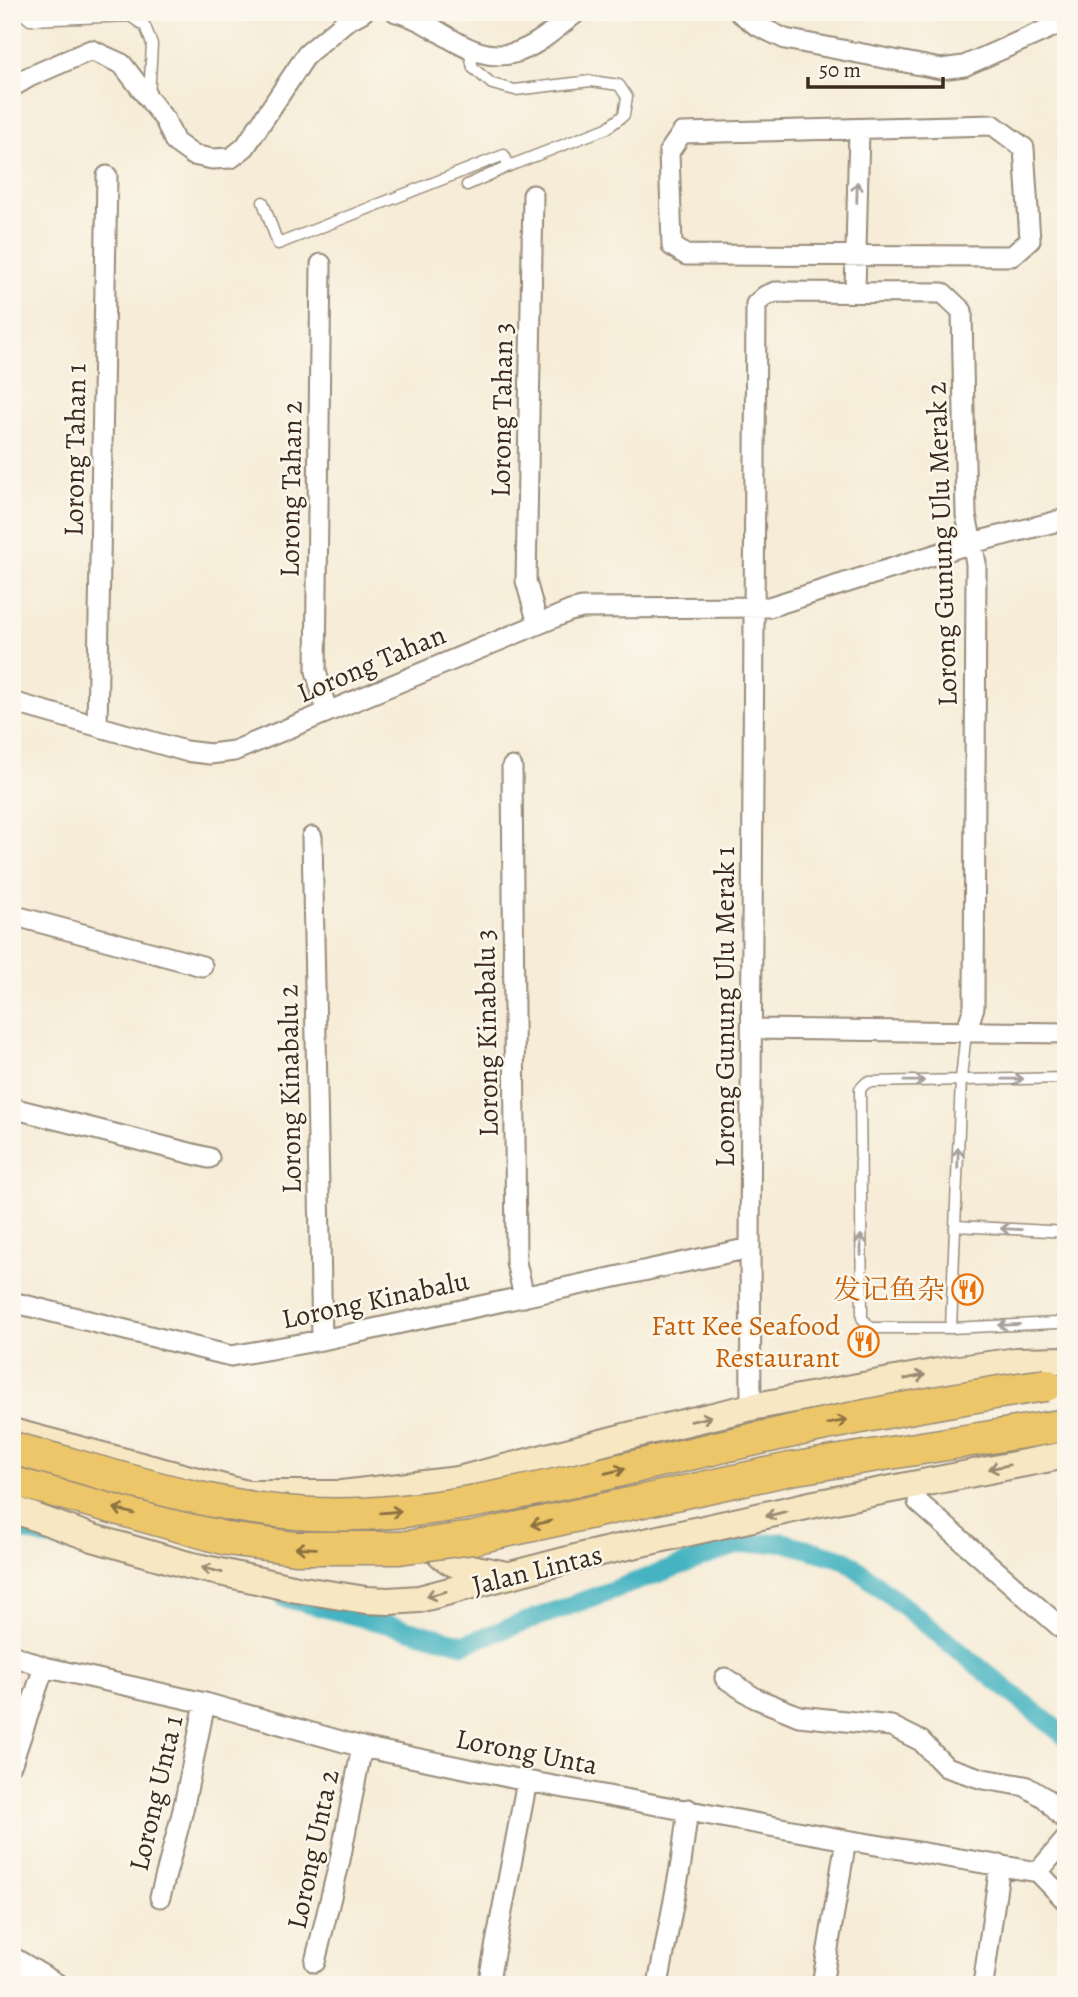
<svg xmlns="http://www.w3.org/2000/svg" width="1078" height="1997" viewBox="0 0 1078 1997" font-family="Alegreya,'Noto Serif SC',serif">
  <rect width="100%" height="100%" fill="#fbf7ec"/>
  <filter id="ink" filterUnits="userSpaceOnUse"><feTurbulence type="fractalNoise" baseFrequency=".0143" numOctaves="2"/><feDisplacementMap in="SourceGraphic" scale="14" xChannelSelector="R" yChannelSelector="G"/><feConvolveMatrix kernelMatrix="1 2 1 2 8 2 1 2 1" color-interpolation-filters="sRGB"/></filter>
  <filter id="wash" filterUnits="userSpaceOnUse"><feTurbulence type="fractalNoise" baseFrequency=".00686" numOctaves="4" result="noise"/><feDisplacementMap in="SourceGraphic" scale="28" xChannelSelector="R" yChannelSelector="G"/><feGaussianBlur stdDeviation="1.57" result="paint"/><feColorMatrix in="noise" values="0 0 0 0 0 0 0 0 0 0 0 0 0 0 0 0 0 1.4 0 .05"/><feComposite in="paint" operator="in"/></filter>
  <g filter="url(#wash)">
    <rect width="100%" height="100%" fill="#f6ecd7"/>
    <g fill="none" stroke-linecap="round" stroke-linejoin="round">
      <path stroke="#45b3c1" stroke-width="19" d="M12,1528L86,1547
        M285,1598L464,1644L737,1545L783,1542L846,1560L1066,1737"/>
    </g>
  </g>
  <g filter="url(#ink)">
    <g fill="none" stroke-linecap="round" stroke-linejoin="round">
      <defs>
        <path id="service" d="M21,12L30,20L130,16L145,26L152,44L149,97
          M467,185L509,166
          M263,202L278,244L504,155L509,166L607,128L624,115L627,97L619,85L591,81L515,90L492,84L473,68L469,50
          M1066,1078L867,1082L860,1089L862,1318L871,1328H951L1057,1323L1066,1316
          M956,1226L1066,1232
          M951,1328L961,1079L966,1032"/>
        <path id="minor" d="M396,12C415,16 434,29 451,39C507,73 532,48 577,12
          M739,12L756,25L785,39L941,69L964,66L1066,21
          M12,87L29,77L91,50L122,64L165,120L175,142L193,155L212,159L231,158L245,147L307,54L345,22L363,12
          M993,125L1024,148L1030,240L1012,256L686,255L672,246L669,152L682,133Z
          M533,195L526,581L538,624
          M321,264L316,671L327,712
          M855,291L859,130
          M12,702L185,751L210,754L234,751L570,611L582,608L769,607L972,543L1066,519
          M97,726L107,176
          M512,767L516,1262L524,1297
          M312,837L322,1340
          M12,915L202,966
          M752,1029L1066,1033
          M12,1108L209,1158
          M12,1302L231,1356L322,1340L750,1248
          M751,1407L750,1248L756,304L765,296L775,292L943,293L962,311L966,515L976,563L974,1007L966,1032
          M918,1502L1066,1632
          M12,1655L44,1667L205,1703L362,1747L527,1781L846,1840L1038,1872
          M725,1678L755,1698L799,1716L891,1726L921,1741L946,1767L983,1779L1025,1786L1045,1798L1066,1821
          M12,1763L44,1667
          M1038,1872L1066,1839
          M1038,1872L1066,1901
          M160,1897L183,1810L205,1703
          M12,1957L59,1985
          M315,1962L340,1860L362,1747
          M488,1985L527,1781
          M658,1985L681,1863L688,1809
          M822,1985L846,1840
          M983,1985L1000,1865"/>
        <path id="secondary" d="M12,1432L247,1494H342L458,1480L628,1436L751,1407L938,1372L1017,1361L1066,1360
          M450,1495C431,1514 422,1542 448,1560C460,1568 491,1571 506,1575
          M12,1509L93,1538L188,1565L297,1589L366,1600L389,1601L419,1599L583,1556L815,1504L1066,1455"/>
        <path id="trunk" d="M12,1479L227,1539L296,1548H399
          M473,1538L790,1469L1066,1425"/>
      </defs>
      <use href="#service" stroke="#988b7a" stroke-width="13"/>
      <use href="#minor" stroke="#988b7a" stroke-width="23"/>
      <use href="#secondary" stroke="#988b7a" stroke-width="30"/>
      <use href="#trunk" stroke="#988b7a" stroke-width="35"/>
      <use href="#service" stroke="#fff" stroke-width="10"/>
      <use href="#minor" stroke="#fff" stroke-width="19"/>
      <use href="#secondary" stroke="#f7e8c3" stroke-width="26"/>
      <use href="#trunk" stroke="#ecc669" stroke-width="32"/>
      <defs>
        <path id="trunk-bridge" d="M12,1448C110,1474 210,1509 312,1514C435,1519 557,1484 677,1457C799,1428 922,1403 1046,1385
          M399,1548L473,1538"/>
      </defs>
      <use href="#trunk-bridge" stroke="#988b7a" stroke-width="35" stroke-linecap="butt"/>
      <use href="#trunk-bridge" stroke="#ecc669" stroke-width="32"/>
    </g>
    <defs><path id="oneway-shaft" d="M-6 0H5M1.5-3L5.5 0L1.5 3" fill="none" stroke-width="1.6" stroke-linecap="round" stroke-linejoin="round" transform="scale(1.75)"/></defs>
    <g stroke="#a79f9a">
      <use href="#oneway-shaft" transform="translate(857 192) rotate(-89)"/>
      <use href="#oneway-shaft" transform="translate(1013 1079) rotate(-1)"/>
      <use href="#oneway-shaft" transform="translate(914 1081) rotate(-1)"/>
      <use href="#oneway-shaft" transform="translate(958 1158) rotate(-88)"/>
      <use href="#oneway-shaft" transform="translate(1011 1229) rotate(-177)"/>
      <use href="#oneway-shaft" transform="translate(861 1245) rotate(-90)"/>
      <use href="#oneway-shaft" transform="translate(1009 1325) rotate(177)"/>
    </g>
    <g stroke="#998970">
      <use href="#oneway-shaft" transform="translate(915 1377) rotate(-12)"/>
      <use href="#oneway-shaft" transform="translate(701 1419) rotate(-13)"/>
      <use href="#oneway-shaft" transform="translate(999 1467) rotate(169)"/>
      <use href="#oneway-shaft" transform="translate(776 1514) rotate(166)"/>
      <use href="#oneway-shaft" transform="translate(212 1570) rotate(-166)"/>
      <use href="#oneway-shaft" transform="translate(436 1594) rotate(166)"/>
    </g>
    <g stroke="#8b7040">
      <use href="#oneway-shaft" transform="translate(837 1422) rotate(-11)"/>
      <use href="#oneway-shaft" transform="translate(615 1471) rotate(-13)"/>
      <use href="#oneway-shaft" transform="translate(124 1511) rotate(-164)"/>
      <use href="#oneway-shaft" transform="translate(391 1512) rotate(-5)"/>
      <use href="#oneway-shaft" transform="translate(541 1523) rotate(168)"/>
      <use href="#oneway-shaft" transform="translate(306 1548) rotate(-178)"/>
    </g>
  </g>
  <defs>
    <symbol id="restaurant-ring" viewBox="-11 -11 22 22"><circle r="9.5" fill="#fbf7ec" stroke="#e8710a" stroke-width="1.5"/><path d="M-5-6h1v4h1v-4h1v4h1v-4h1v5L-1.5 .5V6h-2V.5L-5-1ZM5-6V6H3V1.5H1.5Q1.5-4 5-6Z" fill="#e8710a"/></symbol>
  </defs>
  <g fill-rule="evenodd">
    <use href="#restaurant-ring" x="950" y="1272" width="35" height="35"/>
    <use href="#restaurant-ring" x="846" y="1324" width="35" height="35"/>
  </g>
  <g text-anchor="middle" stroke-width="5" stroke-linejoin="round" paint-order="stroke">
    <g font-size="28" fill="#3b2a1e" stroke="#fbf7ec">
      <text transform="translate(501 410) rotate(-89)" y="10">Lorong Tahan 3</text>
      <text transform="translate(74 450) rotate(-89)" y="10">Lorong Tahan 1</text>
      <text transform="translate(290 489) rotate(-89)" y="10">Lorong Tahan 2</text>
      <text transform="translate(941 544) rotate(-92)" y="10">Lorong Gunung Ulu Merak 2</text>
      <text transform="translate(371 663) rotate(-23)" y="10">Lorong Tahan</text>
      <text transform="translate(724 1007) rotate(-90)" y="10">Lorong Gunung Ulu Merak 1</text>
      <text transform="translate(486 1033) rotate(-91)" y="10">Lorong Kinabalu 3</text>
      <text transform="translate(289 1089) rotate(-91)" y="10">Lorong Kinabalu 2</text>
      <text transform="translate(375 1299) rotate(-12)" y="10">Lorong Kinabalu</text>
      <text transform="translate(537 1569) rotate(-14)" y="10">Jalan Lintas</text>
      <text transform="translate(527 1751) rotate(11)" y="10">Lorong Unta</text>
      <text transform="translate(155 1793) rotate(-77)" y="10">Lorong Unta 1</text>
      <text transform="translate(312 1849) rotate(-78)" y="10">Lorong Unta 2</text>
    </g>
    <g font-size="28" fill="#c56008" stroke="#fbf7ec" text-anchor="end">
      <text x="945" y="1299">发记鱼杂</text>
      <text x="840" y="1335">Fatt Kee Seafood<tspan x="840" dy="32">Restaurant</tspan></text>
    </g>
  </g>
  <rect width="1078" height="1997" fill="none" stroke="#fbf7ec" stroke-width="42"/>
  <path d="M808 77v10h135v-10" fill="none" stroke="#3b2a1e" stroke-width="3.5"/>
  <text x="819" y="77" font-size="21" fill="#3b2a1e" stroke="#fbf7ec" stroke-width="5" paint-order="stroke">50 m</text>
</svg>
